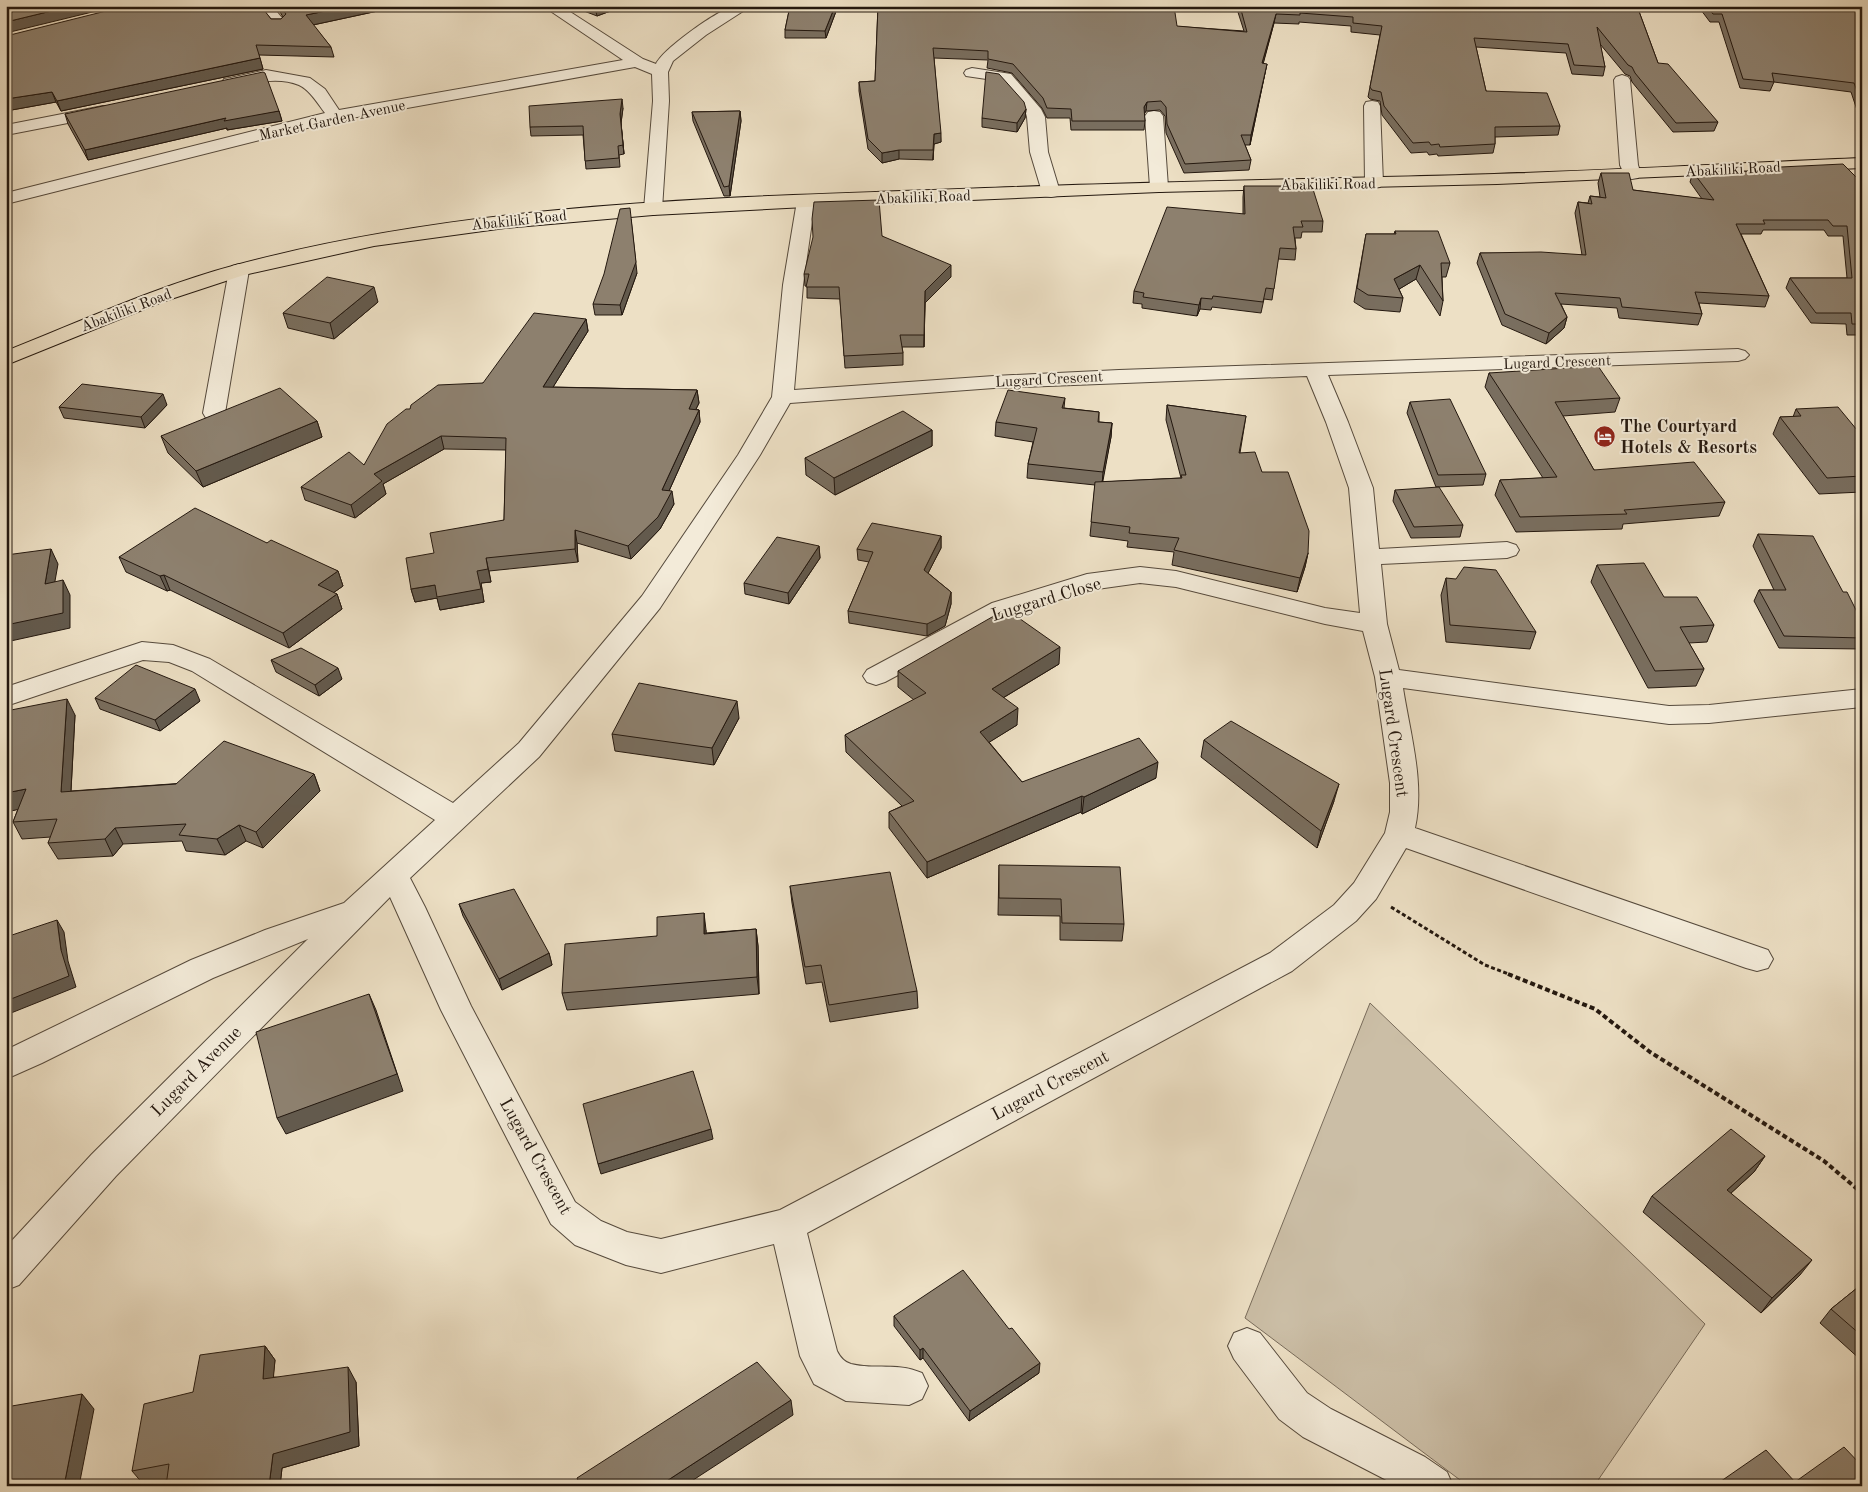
<svg xmlns="http://www.w3.org/2000/svg" width="1868" height="1492" viewBox="0 0 1868 1492" font-family="'Old Standard TT',serif">
  <rect width="100%" height="100%" fill="#ede0c5"/>
  <filter id="stains"><feTurbulence type="fractalNoise" baseFrequency=".004" numOctaves="4"/><feColorMatrix values="0 0 0 0 .2 0 0 0 0 .09 0 0 0 0 .02 0 0 0 .5 -.17"/></filter>
  <radialGradient id="worn" r=".72"><stop offset=".6" stop-color="#630" stop-opacity="0"/><stop offset="1" stop-color="#630" stop-opacity=".3"/></radialGradient>
  <path fill="#cbbea6" stroke="#786b5a" d="M1370,1003L1705,1324L1594,1486H1468L1245,1318Z"/>
  <g fill="none" stroke-linecap="round" stroke-linejoin="round">
    <defs>
      <path id="minor" d="M266,6H284L277,12L287,24L284,27H274L261,12Z
        M543,6H561L643,59L656,64C663,49 715,12 732,7C738,5 746,6 751,6L706,35L673,61L668,72L669,101L662,209L660,213L653,215L646,213L644,209L653,101L652,74L635,67L335,121L6,204V193L325,113C318,104 310,90 299,85C278,76 251,83 230,88L224,87L222,83L224,79L230,78L266,70L310,78L325,89L339,110L623,60Z
        M972,68L1011,74L1041,109L1045,117L1048,152L1060,192L1057,196L1051,197L1045,196L1042,192L1030,152L1027,117L1025,110L1000,81L966,76L964,73L966,70Z
        M1622,75L1628,77L1630,80L1638,165L1641,174L1638,178L1632,179L1626,178L1620,165L1614,80L1616,77Z
        M1372,101L1378,102L1380,106L1383,183L1380,187L1374,188L1368,187L1365,183L1364,106L1366,102Z
        M103,106L109,107L111,111L109,115L6,135V125Z
        M1154,111L1160,112L1163,116L1168,187L1165,191L1159,192L1153,191L1150,187L1145,116L1148,112Z
        M806,195L813,197L815,201L803,285L794,390L994,376L1119,370L1738,349L1745,351L1749,355L1745,359L1738,361L1328,375L1348,422L1373,488L1379,549L1507,542L1516,545L1519,550L1516,555L1507,558L1381,564L1387,624L1399,670L1669,706L1709,705L1862,689V707L1709,723L1669,724L1403,688C1410,733 1425,783 1415,828L1768,950L1773,959L1768,968L1757,971L1746,968L1406,848L1376,899L1356,921L1292,971L807,1233L837,1351C840,1357 844,1362 851,1364C875,1370 897,1362 922,1373L928,1386L922,1399L909,1405L846,1401L814,1384L800,1356L774,1244L661,1273L626,1265L575,1245L551,1224L441,1010L390,897L116,1176L19,1285L6,1290V1247L92,1154L308,939L213,978L42,1063L6,1079V1050L191,960L265,930L344,903L435,820L192,671L169,662L143,660L6,706V687L142,642L173,645L210,659L453,803L519,743L642,596L738,455L772,397L783,285L797,201L799,197ZM1307,376L1326,422L1349,488L1360,613L1325,608L1176,571L1140,567L1087,574L992,603L867,670L863,676L867,682L876,685L885,682L1010,615L1090,590L1140,583L1176,587L1325,624L1363,631L1375,677L1390,783V812L1385,833L1354,883L1334,905L1270,953L780,1210L661,1239L627,1232L601,1221L575,1202L471,1006L425,907L410,878L539,757L660,608L760,455L790,403L994,388Z
        M239,264L246,266L249,270L225,413L222,418L214,420L206,418L203,413L229,270L232,266Z
        M1247,1328L1260,1333L1307,1393L1331,1409L1425,1457L1447,1472L1453,1486H1398L1303,1437L1279,1419L1234,1359L1228,1346L1234,1333Z"/>
      <path id="major" d="M1862,158V168L1497,184L1159,192L806,207L653,215L505,228L374,246L244,275L162,302L6,365V351C82,321 157,286 236,265C487,198 755,197 1013,187C1173,181 1334,179 1494,174C1617,170 1739,163 1862,158Z"/>
    </defs>
    <use href="#minor" stroke="#564a3c" stroke-width="2"/>
    <use href="#major" stroke="#24180f" stroke-width="2"/>
    <path stroke="#24180f" stroke-width="3" stroke-dasharray="4 2.5" stroke-linecap="butt" d="M1391,907L1485,965L1511,975"/>
    <path stroke="#24180f" stroke-width="4" stroke-dasharray="5 3" stroke-linecap="butt" d="M1508,974L1595,1009L1650,1052L1824,1161L1862,1193"/>
    <use href="#minor" fill="#f3ebd9" fill-rule="evenodd"/>
    <use href="#major" fill="#ede0c5" fill-rule="evenodd"/>
  </g>
  <path fill="#796e5f" stroke="#24180f" d="M278,6H401L313,25L331,47L334,57L259,55L263,69L61,111L56,102L6,111V36L262,8L271,19H281L283,17L280,12Z
    M571,6H624L597,16Z
    M647,6H675L666,11Z
    M752,6H838L826,38H785V30L789,11L762,10V7H752Z
    M878,6L1244,31L1236,6H1637L1658,63L1718,122L1714,131L1673,132L1632,82L1630,76L1625,74L1600,44L1605,67L1603,76L1572,74L1566,53L1476,47L1486,91L1560,126L1558,135L1495,137V144L1493,153L1438,156L1437,154L1429,155L1427,152L1411,153L1382,115L1380,101L1370,99L1368,97L1380,35L1351,32V26L1299,22V24L1274,23L1263,63L1265,73L1250,145H1245L1251,160L1249,170L1184,173L1166,133L1165,116L1160,110L1146,111L1144,114L1145,121L1144,130H1071L1070,118H1047L1042,108L1012,73L987,68L988,60L934,58L941,142L934,144L933,160L899,159L882,163L868,149L859,91V82L875,81Z
    M1698,6H1862V118L1859,116L1851,92L1774,82L1770,91L1740,88L1719,22H1710Z
    M623,108L621,123L624,154L619,155L620,167L586,169L583,135L531,136L530,127Z
    M1026,109L1025,118L1017,132L982,127V118Z
    M279,111L282,121L227,130V128L88,160L68,124L65,114Z
    M740,111L741,121L730,196H724L693,121L692,112Z
    M1760,168L1862,180V335H1847L1846,324L1811,323L1786,288L1790,278H1847L1843,236H1828L1824,230H1763L1761,234H1741L1769,296L1765,307L1699,303L1702,314L1698,325L1619,318L1617,308L1561,304L1567,317L1564,328L1546,344L1502,325L1477,263L1480,253L1582,255L1575,213L1578,202L1588,203L1590,196L1600,197L1598,183L1601,173L1633,190L1702,199L1690,182L1693,172L1759,171Z
    M1244,186L1323,221L1322,232H1302L1301,238H1295L1296,249L1295,260L1278,259L1272,300L1264,299L1261,313L1212,307L1211,310L1200,309L1197,316L1142,308V304L1133,303L1134,291L1243,214V197Z
    M1395,231L1450,263L1446,277H1442L1443,301L1440,316L1416,279L1399,289L1403,298L1400,312L1365,309L1354,302L1366,234H1394Z
    M882,236L951,277L925,303L924,347H902L903,353V365L845,368L840,299L807,298V286H805L804,274Z
    M637,273L622,315H595L593,304Z
    M378,302L334,339L288,328L283,313Z
    M586,319L588,331L553,387L697,390L699,403L696,409L699,410L700,422L669,491L674,504L660,529L631,559L577,543L578,562L489,571L491,582L481,583L484,602L440,610L437,598L415,602L411,589L504,520L506,450L444,449L383,484L386,494L355,518L305,500L301,487L364,465L410,409L483,383Z
    M1489,373L1620,398L1615,412L1563,416L1594,470L1725,502L1719,516L1623,524L1622,529L1516,532L1495,495L1500,480L1543,478L1485,387Z
    M1065,398L1064,408L1099,412V422L1112,423L1111,437L1102,482L1181,478L1166,420L1167,405L1246,416L1240,453L1262,472L1308,553L1305,567L1297,592L1172,565L1174,552L1127,547L1128,541L1090,536L1095,485L1027,478L1028,464L1033,442L995,436L996,422Z
    M1410,402L1486,474L1483,485L1436,487L1407,413Z
    M167,405L145,428L64,418L59,407Z
    M1796,409L1862,436V492L1819,494L1773,434L1780,417H1793Z
    M317,421L322,437L203,487L168,453L161,436Z
    M932,430V446L835,495L806,475L805,458Z
    M1395,490L1463,525L1460,537L1411,538L1393,501Z
    M1758,534L1862,622V649L1779,648L1754,601L1759,590H1774L1753,546Z
    M941,536V548L928,573L951,592V604L945,626L927,636L849,623L848,611L869,562L858,560L857,549Z
    M267,543L338,571L343,586L333,593L337,594L342,609L289,648L170,590L167,591L126,572L119,557Z
    M819,546L820,558L789,604L745,594L744,583Z
    M1597,565L1714,625L1707,642L1689,643L1704,669L1696,686L1648,688L1591,582Z
    M1446,578L1536,632L1530,649L1446,642L1441,595Z
    M271,660L342,679L319,696L276,672Z
    M1059,664L1003,698L1017,725L989,742L1022,782L1156,778L1082,814L1081,812L927,878L889,828V812L902,806L846,752L845,735L914,700L898,687V671Z
    M95,698L200,701L160,731L100,709Z
    M6,711L75,715L71,791L314,774L320,791L263,848L246,841L225,855L186,851L182,841L123,844L113,856L58,859L48,843L51,837L22,839L13,822L18,809L6,812Z
    M739,718L714,765L615,751L612,734Z
    M1204,740L1334,801L1317,848L1201,757Z
    M999,865L1124,924L1122,941L1060,940V916L998,915Z
    M790,886L917,991L918,1008L830,1022L822,982L806,984L792,903Z
    M459,904L549,953L552,965L502,990L463,916Z
    M756,929L758,946L759,994L567,1010L562,993L657,936L706,930V933Z
    M1765,1156L1754,1172L1731,1193L1800,1275L1761,1313L1643,1212L1652,1196Z
    M1862,1284V1361L1820,1323L1831,1309Z
    M894,1316L1039,1373L969,1421L923,1358L920,1360L894,1326Z
    M265,1346L275,1360L273,1377L356,1382L359,1446L282,1468L280,1486H166L167,1480L144,1485L132,1471L193,1392Z"/>
  <path fill="#635a4d" stroke="#24180f" d="M72,6H117L6,33V22Z
    M350,6H401L308,26L306,15Z
    M602,6H624L597,16L595,8Z
    M666,6H675L666,11Z
    M835,6H838L826,38L825,31Z
    M1276,14L1274,23L1261,72L1262,63Z
    M260,58L263,69L61,111L57,101Z
    M1267,64L1265,73L1250,145L1251,135Z
    M52,92L56,102L6,111V99Z
    M622,99L623,108L621,123L624,154L620,114Z
    M1147,102L1146,111L1143,116L1144,107Z
    M1026,109L1025,118L1017,132V123Z
    M279,111L282,121L227,130V128L88,160L85,150L226,118Z
    M740,111L741,121L730,196L729,186Z
    M941,133V142L934,144L933,160L934,134Z
    M899,150V159L882,163V153Z
    M631,219L637,273L622,315L620,305Z
    M951,265V277L925,303L924,347L925,291Z
    M1420,265L1416,279L1391,294L1394,279Z
    M374,287L378,302L334,339L330,323Z
    M1201,298L1200,309L1197,316L1199,305Z
    M1567,317L1564,328L1546,344L1549,333Z
    M586,319L588,331L545,400L543,387Z
    M697,390L699,403L690,421L689,409Z
    M163,394L167,405L145,428L141,417Z
    M699,410L700,422L664,502L662,490Z
    M317,421L322,437L203,487L196,471Z
    M1112,423L1111,437L1102,486L1103,472Z
    M932,430V446L835,495L834,478Z
    M441,436L444,449L383,484L386,494L355,518L351,505L374,474Z
    M672,491L674,504L660,529L631,559L628,546Z
    M575,530L577,543L578,562L575,549Z
    M941,536V548L924,581V570Z
    M819,546L820,558L789,604L788,593Z
    M51,549L58,564L52,598L45,584Z
    M1308,553L1305,567L1297,592L1300,578Z
    M486,558L491,582L481,583L484,602L440,610L437,598L415,602L411,589L435,585L477,571Z
    M338,571L343,586L323,600L318,585Z
    M164,575L170,590L167,591L160,576Z
    M63,580L70,595V628L6,642V625Z
    M951,592V604L945,626L927,636V624Z
    M337,594L342,609L289,648L283,633Z
    M1060,647L1059,664L991,705L992,689Z
    M338,668L342,679L319,696L315,685Z
    M195,689L200,701L160,731L155,720Z
    M67,699L75,715L70,808L61,792Z
    M737,701L739,718L714,765L712,748Z
    M1018,708L1017,725L980,748V732Z
    M1158,762L1156,778L1082,814L1084,797Z
    M314,774L320,791L263,848L256,832Z
    M1339,784L1334,801L1317,848L1321,831Z
    M26,789L35,806L6,812V793Z
    M1082,796L1081,812L927,878V862Z
    M239,825L246,841L225,855L217,839Z
    M115,828L123,844L113,856L105,839Z
    M704,913L706,930V950L704,934Z
    M57,920L64,932L68,961L76,987L11,1013L6,1006V1001L61,950Z
    M756,929L758,946L759,994L757,977Z
    M549,953L552,965L502,990L499,979Z
    M369,994L376,1010L403,1091L286,1134L277,1118Z
    M711,1129L713,1139L601,1174L598,1164Z
    M1765,1156L1754,1172L1717,1206L1727,1190Z
    M1812,1260L1800,1275L1761,1313L1772,1298Z
    M265,1346L275,1360L272,1393L263,1379Z
    M923,1348V1358L920,1360V1350Z
    M1040,1363L1039,1373L969,1421L970,1411Z
    M348,1367L356,1382L359,1446L282,1468L280,1486H269L273,1454Z
    M82,1394L94,1409L79,1486H64Z
    M791,1400L793,1415L684,1486H659Z"/>
  <path fill="#8d806e" stroke="#24180f" d="M6,6H72L6,22Z
    M126,6H261L271,19H281L286,14L280,6H350L306,15L331,47L256,45L260,58L57,101L52,92L6,99V36Z
    M590,6H602L595,8Z
    M790,6H835L825,31L785,30Z
    M878,6H1174L1177,26L1247,32L1240,6H1637L1658,63L1668,64L1718,122L1676,123L1635,73L1632,67L1628,65L1597,27L1605,67L1574,65L1568,44L1474,38L1486,91L1547,93L1560,126L1495,127V144L1440,147L1439,144L1431,145L1429,142L1413,143L1384,106L1381,92L1372,90L1370,87L1382,26L1353,23V17L1300,13V15L1276,14L1262,63L1267,64L1251,135H1241L1251,160L1185,164L1167,124L1166,107L1161,101L1147,102L1144,107L1145,121H1072L1071,109L1047,108L1043,98L1013,64L988,59V51L933,48L941,133L934,134L933,150H899L882,153L868,139L859,82L875,81Z
    M1707,6H1862V104L1854,83L1772,73L1774,82L1743,79L1722,14H1713Z
    M263,72L265,73L279,111L224,121L226,118L85,150L65,114Z
    M986,72L999,74L1024,102L1026,109L1017,123L982,118Z
    M622,99L620,114L623,145L618,146L619,158L585,161L583,126L530,127L529,106Z
    M740,111L729,186L724,187L692,112Z
    M1843,164L1859,180H1862V324H1852L1851,313H1816L1790,278H1852L1847,226H1833L1828,220H1763L1765,224H1736L1769,296L1695,292L1702,314L1622,307L1620,298L1555,293L1567,317L1549,333L1505,314L1480,253L1541,252L1586,255L1578,202L1592,204L1590,196L1606,198L1601,173H1629L1633,190L1714,200L1693,172L1764,171L1760,168Z
    M1244,186H1312L1323,221H1301L1303,227H1293L1296,249L1280,248L1274,289L1266,288L1263,302L1213,296L1212,299L1201,298L1199,305L1143,297L1144,293L1134,291L1167,207L1245,214Z
    M879,200L882,236L951,265L925,291L924,335H900L903,353L844,356L839,287H806L809,274H804L813,237L812,219L814,202Z
    M630,208L636,262L620,305L593,304L604,274L620,209Z
    M1395,231H1438L1450,263H1441L1443,301L1420,265L1394,279L1403,298L1368,295L1357,288L1366,234H1396Z
    M327,277L374,287L330,323L283,313Z
    M534,313L586,319L543,387L697,390L689,409L699,410L662,490L672,491L658,517L628,546L575,530V549L486,558L488,569L477,571L481,589L437,597L435,585L411,589L406,558L434,553L430,533L504,520L506,438L441,436L374,474L382,481L351,505L301,487L349,452L364,465L387,424L406,409H410L411,405L438,385L483,383Z
    M1598,366L1620,398L1555,402L1594,470L1694,462L1725,502L1624,510L1627,514L1520,517L1500,480L1557,477L1489,373Z
    M82,384L163,394L141,417L59,407Z
    M280,388L317,421L196,471L161,436Z
    M1008,390L1065,398L1062,408L1099,412L1098,422L1112,423L1103,472L1028,464L1037,428L996,422Z
    M1450,399L1486,474L1438,475L1410,402Z
    M1167,405L1246,416L1239,453L1255,452L1262,472H1288L1309,531L1308,553L1300,578L1174,550L1179,538L1129,533L1130,527L1091,522L1095,482L1182,478L1181,475H1186Z
    M1838,407L1862,436V476L1827,478L1780,417L1801,416L1796,409Z
    M903,411L932,430L834,478L805,458Z
    M1439,487L1463,525L1414,527L1395,490Z
    M195,508L267,543L271,540L338,571L318,585L337,594L283,633L164,575L160,576L119,557Z
    M872,523L941,536L924,570L951,592L945,615L927,624L848,611L873,552L857,549Z
    M1758,534L1813,536L1843,592H1847L1862,622V638L1784,636L1759,590H1786Z
    M777,537L819,546L788,593L744,583Z
    M51,549L45,584L63,580V613L6,625V555Z
    M1644,563L1664,597H1697L1714,625L1680,627L1704,669L1655,671L1597,565Z
    M1464,567L1496,570L1536,632L1450,625L1446,578L1456,579Z
    M1006,609L1060,647L992,689L1018,708L980,732L1022,782L1139,738L1158,762L1084,797L1082,796L927,862L889,812L914,801L845,735L926,693L898,671Z
    M301,648L338,668L315,685L271,660Z
    M136,665L195,689L155,720L95,698Z
    M639,683L737,701L712,748L612,734Z
    M67,699L61,792L176,784L224,741L314,774L256,832L239,825L217,839L179,835L186,824L115,828L105,839L48,843L57,819L13,822L26,789L6,793V711Z
    M1231,721L1339,784L1321,831L1204,740Z
    M999,865L1120,867L1124,924L1062,923L1061,899L999,898Z
    M890,872L917,991L829,1005L821,965L805,967L790,886Z
    M514,889L549,953L499,979L459,904Z
    M704,913V934L756,929L757,977L562,993L565,944L657,936V917Z
    M57,920L61,950L69,976L6,1001V937Z
    M369,994L397,1074L277,1118L256,1032Z
    M693,1071L711,1129L598,1164L583,1104Z
    M1731,1129L1765,1156L1727,1190L1812,1260L1772,1298L1652,1196Z
    M963,1270L1009,1329L1012,1328L1040,1363L970,1411L923,1348L920,1350L894,1316Z
    M1862,1284V1336L1831,1309Z
    M265,1346L263,1379L348,1367L350,1432L273,1454L269,1486H166L169,1464L132,1471L144,1404L193,1392L200,1355Z
    M757,1362L791,1400L659,1486H580L577,1478Z
    M82,1394L64,1486H6V1407Z
    M1844,1447L1862,1466V1486H1714L1766,1450L1795,1482Z"/>
  <defs>
    <symbol id="hotel-disc" viewBox="-11 -11 22 22"><circle r="9.5" fill="#8f2418" stroke="#f3ebd9"/><path d="M-6-4.5h1.5V1H6V5H4.5V3h-9V5H-6ZM-4 0a1.8 1.8 0 1 1 3.6 0ZM.5 0V-2.5h3Q6-2.5 6 0Z" fill="#fff"/></symbol>
  </defs>
  <g fill-rule="evenodd">
    <use href="#hotel-disc" x="1592" y="424" width="25" height="25"/>
  </g>
  <g text-anchor="middle" stroke-width="4" stroke-linejoin="round" paint-order="stroke">
    <g font-size="15" fill="#24180f" stroke="#f3ebd9">
      <text transform="translate(332 120) rotate(-12)" y="5">Market Garden Avenue</text>
      <text transform="translate(1733 169) rotate(-3)" y="5">Abakiliki Road</text>
      <text transform="translate(1328 184) rotate(-1)" y="5">Abakiliki Road</text>
      <text transform="translate(923 197) rotate(-2)" y="5">Abakiliki Road</text>
      <text transform="translate(519 220) rotate(-6)" y="5">Abakiliki Road</text>
      <text transform="translate(126 310) rotate(-21)" y="5">Abakiliki Road</text>
      <text transform="translate(1557 362) rotate(-2)" y="5">Lugard Crescent</text>
      <text transform="translate(1049 379) rotate(-3)" y="5">Lugard Crescent</text>
    </g>
    <g font-size="18" font-weight="bold" fill="#24180f" stroke="#f3ebd9" text-anchor="start">
      <text x="1620" y="432">The Courtyard<tspan x="1620" dy="21">Hotels &amp; Resorts</tspan></text>
    </g>
    <g font-size="18" fill="#24180f" stroke="#f3ebd9">
      <text transform="translate(1046 599) rotate(-17)" y="6">Luggard Close</text>
      <text transform="translate(1394 733) rotate(82)" y="6">Lugard Crescent</text>
      <text transform="translate(196 1071) rotate(-45)" y="6">Lugard Avenue</text>
      <text transform="translate(1050 1085) rotate(-28)" y="6">Lugard Crescent</text>
      <text transform="translate(536 1156) rotate(61)" y="6">Lugard Crescent</text>
    </g>
  </g>
  <rect width="1868" height="1492" fill="none" stroke="#ede0c5" stroke-width="25"/>
  <rect x="8" y="8" width="1853" height="1477" fill="none" stroke="#24180f" stroke-width="2.5"/>
  <rect x="12" y="12" width="1843" height="1467" fill="none" stroke="#24180f"/>
  <rect width="100%" height="100%" filter="url(#stains)"/>
  <rect width="100%" height="100%" fill="url(#worn)"/>
</svg>
